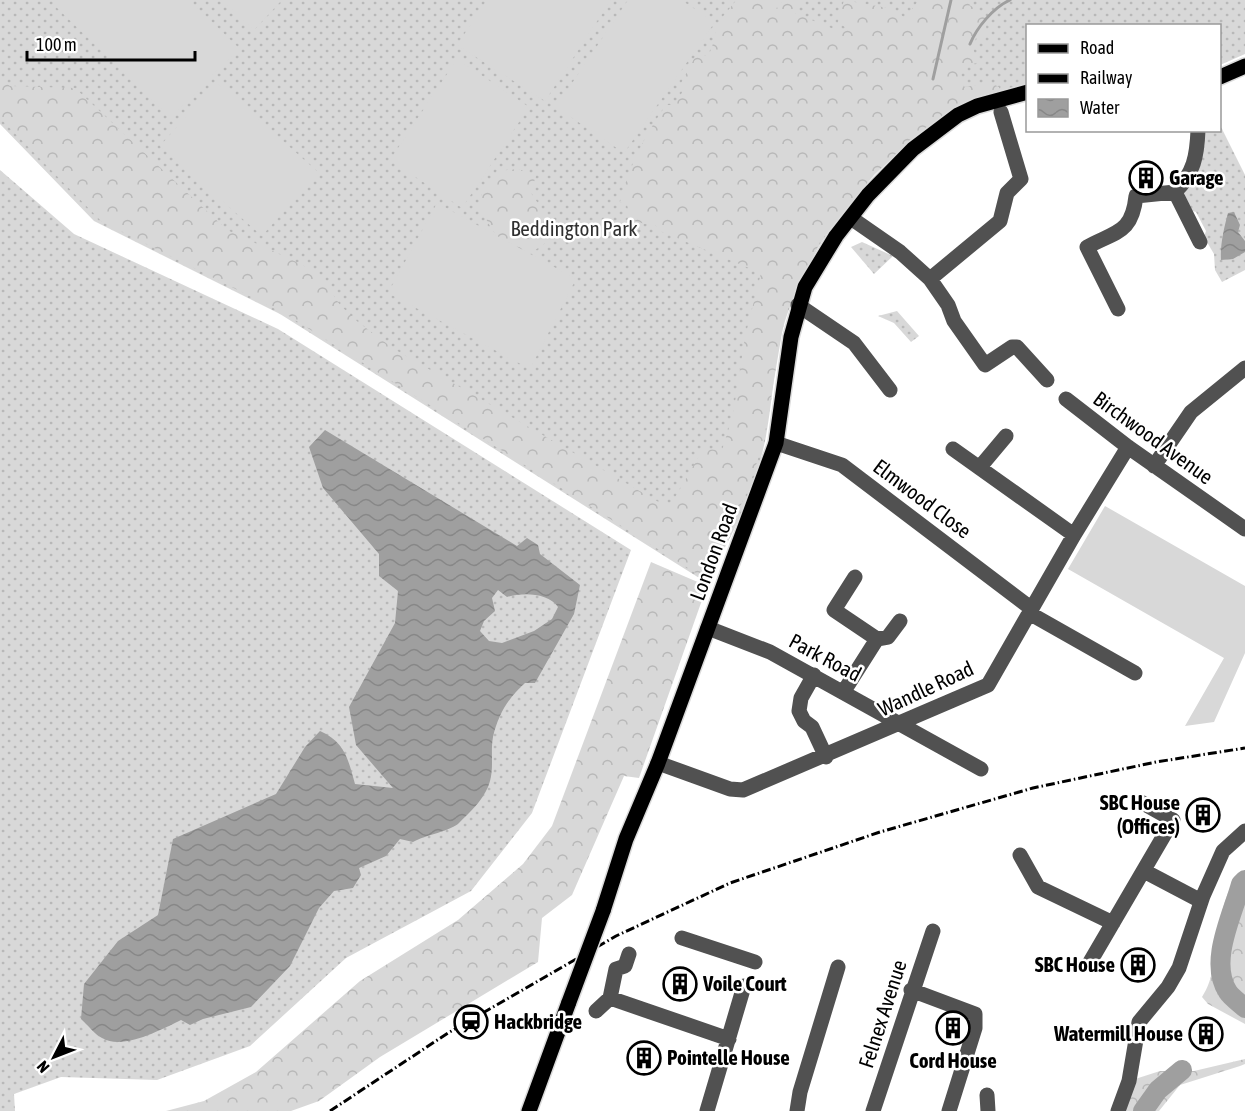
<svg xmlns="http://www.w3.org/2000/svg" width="1245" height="1111" viewBox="0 0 1245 1111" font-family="'Asap Condensed',sans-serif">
  <defs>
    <pattern id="grass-dots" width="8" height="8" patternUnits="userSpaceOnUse" patternTransform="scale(1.5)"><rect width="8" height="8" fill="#d8d8d8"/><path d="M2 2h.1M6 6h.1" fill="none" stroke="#b8b8b8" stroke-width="1.8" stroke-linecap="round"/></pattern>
    <pattern id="forest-crowns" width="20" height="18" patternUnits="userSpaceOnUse" patternTransform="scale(1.5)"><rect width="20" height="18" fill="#d8d8d8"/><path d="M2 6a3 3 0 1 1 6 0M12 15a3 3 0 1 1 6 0" fill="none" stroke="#b8b8b8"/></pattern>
    <pattern id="water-waves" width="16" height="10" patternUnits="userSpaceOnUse" patternTransform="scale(1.5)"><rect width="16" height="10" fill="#9f9f9f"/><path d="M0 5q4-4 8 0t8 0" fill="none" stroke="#878787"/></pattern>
  </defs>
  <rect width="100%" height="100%" fill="#fff"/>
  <path fill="url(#grass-dots)" d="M0,0H1245V54L1220,65V26H1028L1027,86C919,104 821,214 787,315C775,348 773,400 766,436C757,484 732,542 704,581L280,314L94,221L0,124Z
    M1220,125L1245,175V270L1222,282L1215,270L1214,254L1204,237L1206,231L1196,212L1189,210L1184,193L1203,131L1220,130Z
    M0,170L74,234L278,329L631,550L532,813L471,891L346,958L250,1046L157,1080L61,1077L14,1094L15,1111H0Z
    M862,242L893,256L874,274L851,247Z
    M897,311L919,336L911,342L894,323L878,316Z"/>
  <path fill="url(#forest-crowns)" d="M736,0H775L773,4L777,9L783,0H802L792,12L841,32L846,28L838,22L844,0L893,9L905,18L919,0H976L969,5L985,13L987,37L976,38L973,47L977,63L959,67L964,87L991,83L999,87V92L976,100L925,128L874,175L820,242L785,315L764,439L753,475L710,582L287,315L101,221L0,118V78L10,86L75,88L227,230L303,265L328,287L340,305L358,322L394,349L669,508L703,449L722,450L733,415L745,337L761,273L660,231L652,221L645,224L631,220L627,205L620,202C629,166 645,135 666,105H675L685,87L680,85L696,55L708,56C716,41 713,35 719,23C724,13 731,8 736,0Z
    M518,169L536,175L531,193L550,221L554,237L528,255L509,251L491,228L480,208L482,193L497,171Z
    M651,562L707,586L639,778L624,776L572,895L542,918L538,962L380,1057L319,1101L291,1111H166L204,1101L256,1072L360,981L458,920L523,864L552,826Z
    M1245,870V1024L1208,1004L1202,997C1225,964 1209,899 1245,870Z
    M1245,1059V1064L1240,1066L1180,1085L1159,1111H1118L1129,1081L1160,1071H1194Z"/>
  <path fill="#d8d8d8" d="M62,0H189L239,48L171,118L56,7Z
    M222,0H282L254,30Z
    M487,0H611L545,101L457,45Z
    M628,0H681L715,22L624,153L556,107Z
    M457,59L529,107L462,208L390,160Z
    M216,82L318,172L262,236L160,146Z
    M437,203L576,279L530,369L388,293Z
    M1105,506L1245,586V653L1214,722L1185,726L1224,658L1068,569Z"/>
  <path fill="url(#water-waves)" fill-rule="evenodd" d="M1234,212L1240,225L1238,232L1245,241V252L1233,259L1221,260C1220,245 1224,228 1228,213Z
    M325,430L517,546L527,538L538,545L540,554L580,585L574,614L535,683H525C508,698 498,715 493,737C490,754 495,770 488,787C482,801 470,812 459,823C451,831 425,835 413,842L400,839L386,856L359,868L361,875L353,888L334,891L319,908L290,966L251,1007L203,1019L190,1025L181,1020C162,1029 123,1051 102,1038C94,1034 88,1025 81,1019L84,984L118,941L158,915L173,839L276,794L305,747L320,731C345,742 348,759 355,784L393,788L356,745L349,707L395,623L398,591L379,576V554L323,488L309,447ZM498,590L507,597C522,592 549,593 558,607L552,619L534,631L502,643L489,641L480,631L484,621L495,611L492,598Z"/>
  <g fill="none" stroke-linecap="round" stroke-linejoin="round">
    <path stroke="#9f9f9f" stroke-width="3" d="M970,44C977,27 993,8 1010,0
      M933,79L951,0"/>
    <path stroke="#9f9f9f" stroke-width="20" d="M1245,880L1241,884C1233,914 1208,962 1228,992C1232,998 1240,1003 1245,1008
      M1143,1111L1158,1090L1182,1070"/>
    <defs>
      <path id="major" d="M1220,77L1245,66
        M603,911L626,839L658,763L776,443L791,337L805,287L836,236L868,195L913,149L958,115L977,106L1028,92
        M529,1111L569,1002"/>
    </defs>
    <use href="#major" stroke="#dbdbdb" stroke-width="18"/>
    <path stroke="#515151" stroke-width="15" d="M1175,192L1200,242
      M851,218L900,252L930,279L948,305L954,321L985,365L1012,347H1017L1047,380
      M930,279L1000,221L1007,193L1021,179L1001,112
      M798,305L854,343L890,390
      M1118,309L1087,247C1117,231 1132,233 1136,196L1175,192C1194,173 1197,156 1198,130
      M1066,399L1128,447L1245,529
      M776,443L842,465L1032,609
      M953,449L1074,535
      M1154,466L1191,412L1245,368
      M980,467L1006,436
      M855,577L834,610L877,639L888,637L900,621
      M1029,613L1135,673
      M708,628L770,652L981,769
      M814,675L801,698L799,711L804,721L812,727L826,757
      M844,691L877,639
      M658,763L730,789L743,790L988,685L1074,535L1128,447
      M1020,855L1038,887L1113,923
      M1144,871L1201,901
      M682,938L755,962
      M629,954L625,966L616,969L610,998L729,1039
      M1090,962L1173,820L1141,802
      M911,990L975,1014V1028L949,1111
      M596,1011L610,998
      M987,1095L988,1111
      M707,1111L744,986
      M797,1111L800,1092L838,967
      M873,1111L933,931
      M1118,1111L1129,1081L1139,1022L1168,987L1179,968L1203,896L1223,851L1245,831"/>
    <use href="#major" stroke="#000" stroke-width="15"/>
    <path stroke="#000" stroke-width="3" stroke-dasharray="9 3 1.5 3" stroke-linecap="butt" d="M330,1111L448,1033L616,936L730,883L880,832L1033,788L1156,762L1245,748"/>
    <defs>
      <path id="major-bridge" d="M569,1002L603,911"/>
    </defs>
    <use href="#major-bridge" stroke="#dbdbdb" stroke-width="18" stroke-linecap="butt"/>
    <use href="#major-bridge" stroke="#000" stroke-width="15"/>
  </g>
  <defs>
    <symbol id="building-ring" viewBox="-11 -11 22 22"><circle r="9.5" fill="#fff" stroke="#000" stroke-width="1.5"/><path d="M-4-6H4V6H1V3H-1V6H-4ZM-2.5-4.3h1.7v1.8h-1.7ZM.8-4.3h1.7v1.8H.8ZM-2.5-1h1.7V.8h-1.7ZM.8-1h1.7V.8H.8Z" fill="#000"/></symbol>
    <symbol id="station-ring" viewBox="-11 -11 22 22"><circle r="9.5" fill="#fff" stroke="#000" stroke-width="1.5"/><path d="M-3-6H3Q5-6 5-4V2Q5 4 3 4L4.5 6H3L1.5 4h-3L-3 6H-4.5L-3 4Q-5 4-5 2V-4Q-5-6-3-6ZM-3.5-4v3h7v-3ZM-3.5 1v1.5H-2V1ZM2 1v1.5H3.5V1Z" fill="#000"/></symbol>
  </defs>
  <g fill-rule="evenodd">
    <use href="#building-ring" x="1127" y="159" width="38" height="38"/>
    <use href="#building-ring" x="1184" y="796" width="38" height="38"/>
    <use href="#building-ring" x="1119" y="946" width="38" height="38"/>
    <use href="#building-ring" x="661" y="965" width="38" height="38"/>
    <use href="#station-ring" x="452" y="1003" width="38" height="38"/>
    <use href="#building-ring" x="934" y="1009" width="38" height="38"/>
    <use href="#building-ring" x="1187" y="1015" width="38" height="38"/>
    <use href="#building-ring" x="625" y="1039" width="38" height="38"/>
  </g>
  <g text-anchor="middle" stroke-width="5" stroke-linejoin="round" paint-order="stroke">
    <g font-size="21" font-weight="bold" fill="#000" stroke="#fff" text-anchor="start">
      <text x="1169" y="185">Garage</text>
      <text x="1180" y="810" text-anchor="end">SBC House<tspan x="1180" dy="24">(Offices)</tspan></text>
      <text x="1115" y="972" text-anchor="end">SBC House</text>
      <text x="703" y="991">Voile Court</text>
      <text x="494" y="1029">Hackbridge</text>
      <text x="1183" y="1041" text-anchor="end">Watermill House</text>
      <text x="667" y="1065">Pointelle House</text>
      <text x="953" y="1068" text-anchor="middle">Cord House</text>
    </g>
    <g font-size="21" fill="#2f2f2f" stroke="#fff">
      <text x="574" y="236">Beddington Park</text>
    </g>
    <g font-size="21" fill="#000" stroke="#fff">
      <text transform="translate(1153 438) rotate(36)" y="7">Birchwood Avenue</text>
      <text transform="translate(922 499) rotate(37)" y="7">Elmwood Close</text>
      <text transform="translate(714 552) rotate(-70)" y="7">London Road</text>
      <text transform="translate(825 658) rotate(28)" y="7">Park Road</text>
      <text transform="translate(926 689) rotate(-25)" y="7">Wandle Road</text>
      <text transform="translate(883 1014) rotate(-72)" y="7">Felnex Avenue</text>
    </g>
  </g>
  <rect x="1026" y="24" width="195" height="108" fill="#ffffff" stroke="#999999" stroke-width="1.5"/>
  <rect x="1038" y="44" width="30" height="9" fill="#000000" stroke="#999999" stroke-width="1.5"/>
  <text x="1080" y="54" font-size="18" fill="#000000">Road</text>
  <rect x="1038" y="74" width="30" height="9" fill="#000000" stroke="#999999" stroke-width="1.5"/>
  <text x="1080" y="84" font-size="18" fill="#000000">Railway</text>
  <rect x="1038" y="99" width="30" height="18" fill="url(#water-waves)" stroke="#999999" stroke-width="1.5"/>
  <text x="1080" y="114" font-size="18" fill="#000000">Water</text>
  <g transform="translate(54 1057) rotate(228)" stroke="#ffffff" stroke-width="4.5" paint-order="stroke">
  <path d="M0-4.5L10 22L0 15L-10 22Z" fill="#000000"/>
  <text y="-9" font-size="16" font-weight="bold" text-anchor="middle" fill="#000000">N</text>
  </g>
  <path d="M27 51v9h168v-9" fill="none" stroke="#000000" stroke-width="3"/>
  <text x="36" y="51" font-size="18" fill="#000000" stroke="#ffffff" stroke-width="4.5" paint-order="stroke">100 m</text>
</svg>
